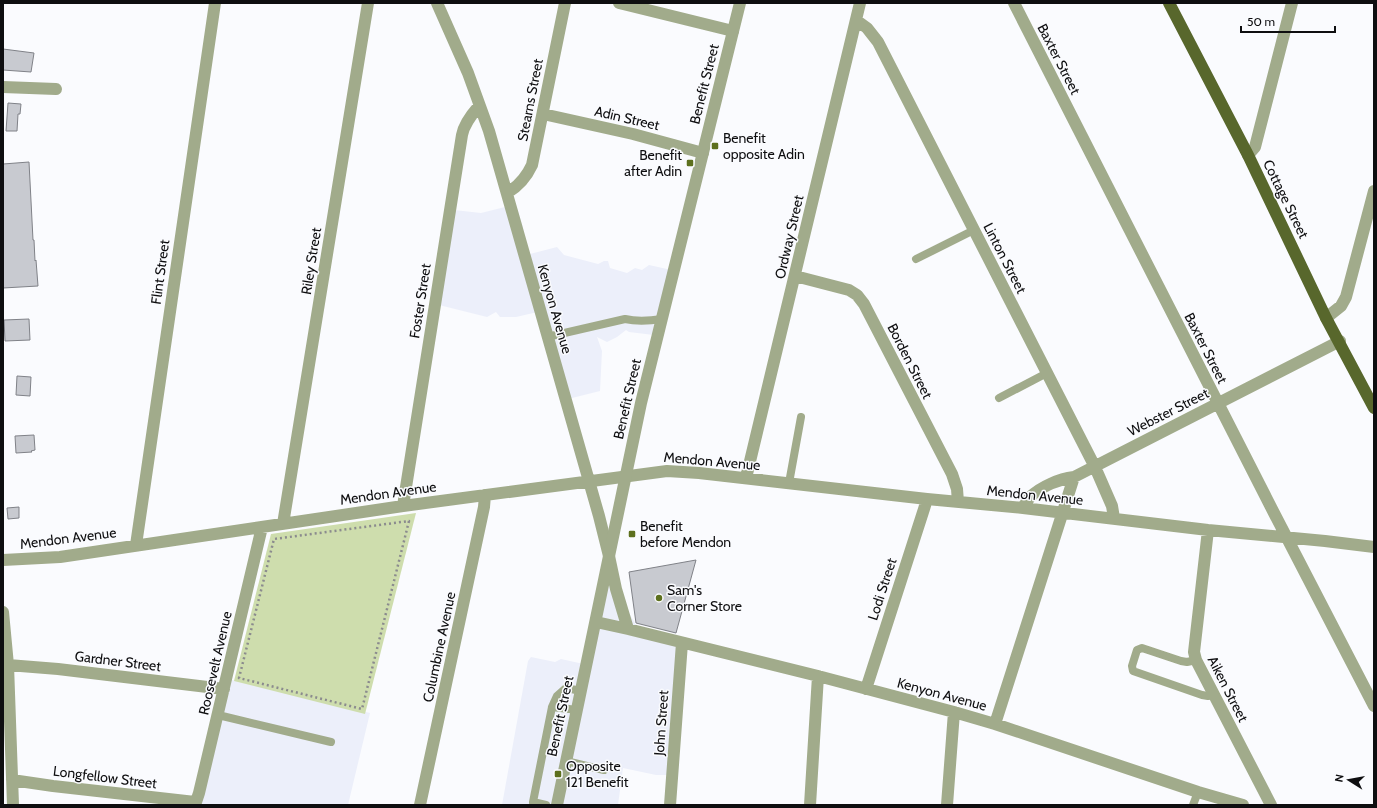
<svg xmlns="http://www.w3.org/2000/svg" width="1377" height="808" viewBox="0 0 1377 808" font-family="Cabin,sans-serif">
  <rect width="100%" height="100%" fill="#fafbfe"/>
  <path fill="#eceffa" d="M513,205H516L523,227L524,240L530,254L557,247L564,255L598,264L604,261H608L610,268L627,273L635,268L642,270L649,265L676,271L662,336L629,332L626,330L617,337L607,342L597,337L602,351L600,391L572,398H569L542,311L516,317H500L496,312L487,317L439,305L454,210L481,213Z
    M612,564L627,610L638,628L683,643L677,775H656L623,768L618,805H502L528,661L531,657L555,662L561,659L588,665Z
    M228,679L370,713L348,805H197Z"/>
  <path fill="#ceddad" d="M416,513L365,714L234,681L271,534Z"/>
  <path fill="#c8cad0" stroke="#808288" d="M3,49L34,53L31,72L3,70Z
    M8,103L21,104L20,114H18L17,131H6Z
    M29,162L33,240H34L35,261L36,260L38,286L3,288V164Z
    M29,319L30,340L5,341L4,320Z
    M17,376L31,377L30,396L16,395Z
    M34,435L35,450L31,451L32,452L16,453L15,436Z
    M19,507V518L8,519L7,508Z
    M696,560L676,633L636,623L629,572Z"/>
  <g fill="none" stroke-linecap="round" stroke-linejoin="round">
    <path stroke="#8b8b8e" stroke-width="2.5" stroke-dasharray="2 3" stroke-linecap="butt" d="M409,521L362,709L239,678L274,539Z"/>
    <path stroke="#a1ab8b" stroke-width="8" d="M916,259L974,230
      M547,337L625,319C638,322 649,321 662,319
      M999,398L1047,373
      M789,483L801,417
      M1196,660L1187,662L1181,661L1142,648L1137,650L1132,666L1133,671L1202,695L1208,696L1215,695
      M552,707L557,696L566,688L581,691
      M218,715L331,742
      M566,761L604,770
      M546,805L533,802L552,707L577,710
      M1193,805L1198,792"/>
    <path stroke="#a1ab8b" stroke-width="12" d="M437,3L468,73L489,131L599,516L609,556L616,589L628,629
      M619,3L733,31
      M1014,3L1274,513L1374,706
      M856,20L867,28L878,42L1095,467L1112,506L1114,518
      M3,87L56,89
      M543,114L633,134L703,153
      M1248,155L1255,147L1292,3
      M507,193C519,186 526,178 532,165L565,3
      M795,276L849,290L857,295L864,304L952,474L957,489L958,502
      M1326,318L1341,306L1346,297L1374,191
      M746,478L860,3
      M403,506L462,135C464,124 472,114 479,106
      M1023,508C1025,504 1028,500 1030,497C1042,486 1059,479 1074,477L1340,341
      M283,524L368,3
      M1208,530L1194,652L1196,660L1271,805
      M136,545L215,3
      M3,560L60,557L403,506L667,471L699,473L927,499L1023,508L1208,530L1325,541L1374,547
      M3,612L8,665L13,805
      M596,622L628,629L818,676L954,712L995,724L1198,792L1243,805
      M8,665L58,669L224,689
      M866,689L924,509L927,499
      M995,724L1074,477
      M12,780L53,786L195,802
      M195,805L199,793L262,527
      M420,805L484,507L485,495
      M670,805L682,643
      M810,805L818,676
      M947,805L954,712"/>
    <path stroke="#a1ab8b" stroke-width="12" d="M557,805L641,403L740,3"/>
    <path stroke="#58672c" stroke-width="12" d="M1169,3L1248,155L1326,318L1374,408"/>
  </g>
  <g fill="#5d701e" stroke="#fafbfe" stroke-width="1.5">
    <rect x="711" y="142" width="8" height="8" rx="2"/>
    <rect x="686" y="159" width="8" height="8" rx="2"/>
    <rect x="628" y="530" width="8" height="8" rx="2"/>
    <circle cx="659" cy="598" r="4"/>
    <rect x="554" y="770" width="8" height="8" rx="2"/>
  </g>
  <g text-anchor="middle" stroke-width="3" stroke-linejoin="round" paint-order="stroke">
    <g font-size="14" fill="#0e0e10" stroke="#fafbfe">
      <text transform="translate(1059 59) rotate(63)" y="5">Baxter Street</text>
      <text transform="translate(704 84) rotate(-76)" y="5">Benefit Street</text>
      <text transform="translate(530 100) rotate(-79)" y="5">Stearns Street</text>
      <text transform="translate(627 118) rotate(13)" y="5">Adin Street</text>
      <text transform="translate(1286 199) rotate(64)" y="5">Cottage Street</text>
      <text transform="translate(789 237) rotate(-77)" y="5">Ordway Street</text>
      <text transform="translate(1005 258) rotate(63)" y="5">Linton Street</text>
      <text transform="translate(311 261) rotate(-81)" y="5">Riley Street</text>
      <text transform="translate(160 272) rotate(-82)" y="5">Flint Street</text>
      <text transform="translate(420 301) rotate(-81)" y="5">Foster Street</text>
      <text transform="translate(555 309) rotate(74)" y="5">Kenyon Avenue</text>
      <text transform="translate(1206 348) rotate(63)" y="5">Baxter Street</text>
      <text transform="translate(910 361) rotate(63)" y="5">Borden Street</text>
      <text transform="translate(627 399) rotate(-77)" y="5">Benefit Street</text>
      <text transform="translate(1168 412) rotate(-27)" y="5">Webster Street</text>
      <text transform="translate(712 461) rotate(5)" y="5">Mendon Avenue</text>
      <text transform="translate(388 493) rotate(-8)" y="5">Mendon Avenue</text>
      <text transform="translate(1035 495) rotate(6)" y="5">Mendon Avenue</text>
      <text transform="translate(68 538) rotate(-7)" y="5">Mendon Avenue</text>
      <text transform="translate(882 589) rotate(-72)" y="5">Lodi Street</text>
      <text transform="translate(439 647) rotate(-78)" y="5">Columbine Avenue</text>
      <text transform="translate(118 661) rotate(7)" y="5">Gardner Street</text>
      <text transform="translate(215 663) rotate(-77)" y="5">Roosevelt Avenue</text>
      <text transform="translate(1228 689) rotate(63)" y="5">Aiken Street</text>
      <text transform="translate(942 694) rotate(15)" y="5">Kenyon Avenue</text>
      <text transform="translate(560 716) rotate(-78)" y="5">Benefit Street</text>
      <text transform="translate(661 723) rotate(-86)" y="5">John Street</text>
      <text transform="translate(105 777) rotate(7)" y="5">Longfellow Street</text>
    </g>
    <g font-size="14" fill="#0e0e10" stroke="#fafbfe" text-anchor="start">
      <text x="723" y="143">Benefit<tspan x="723" dy="16">opposite Adin</tspan></text>
      <text x="682" y="160" text-anchor="end">Benefit<tspan x="682" dy="16">after Adin</tspan></text>
      <text x="640" y="531">Benefit<tspan x="640" dy="16">before Mendon</tspan></text>
      <text x="667" y="595">Sam's<tspan x="667" dy="16">Corner Store</tspan></text>
      <text x="566" y="771">Opposite<tspan x="566" dy="16">121 Benefit</tspan></text>
    </g>
  </g>
  <rect width="1377" height="808" fill="none" stroke="#0e0e10" stroke-width="8"/>
  <g transform="translate(1349 780) rotate(281)" stroke="#fafbfe" stroke-width="3" paint-order="stroke">
  <path d="M0-3L7 15L0 10L-7 15Z" fill="#0e0e10"/>
  <text y="-6" font-size="11" font-weight="bold" text-anchor="middle" fill="#0e0e10">N</text>
  </g>
  <path d="M1241 26v6h94v-6" fill="none" stroke="#0e0e10" stroke-width="2"/>
  <text x="1247" y="26" font-size="12" fill="#0e0e10" stroke="#fafbfe" stroke-width="3" paint-order="stroke">50 m</text>
</svg>
